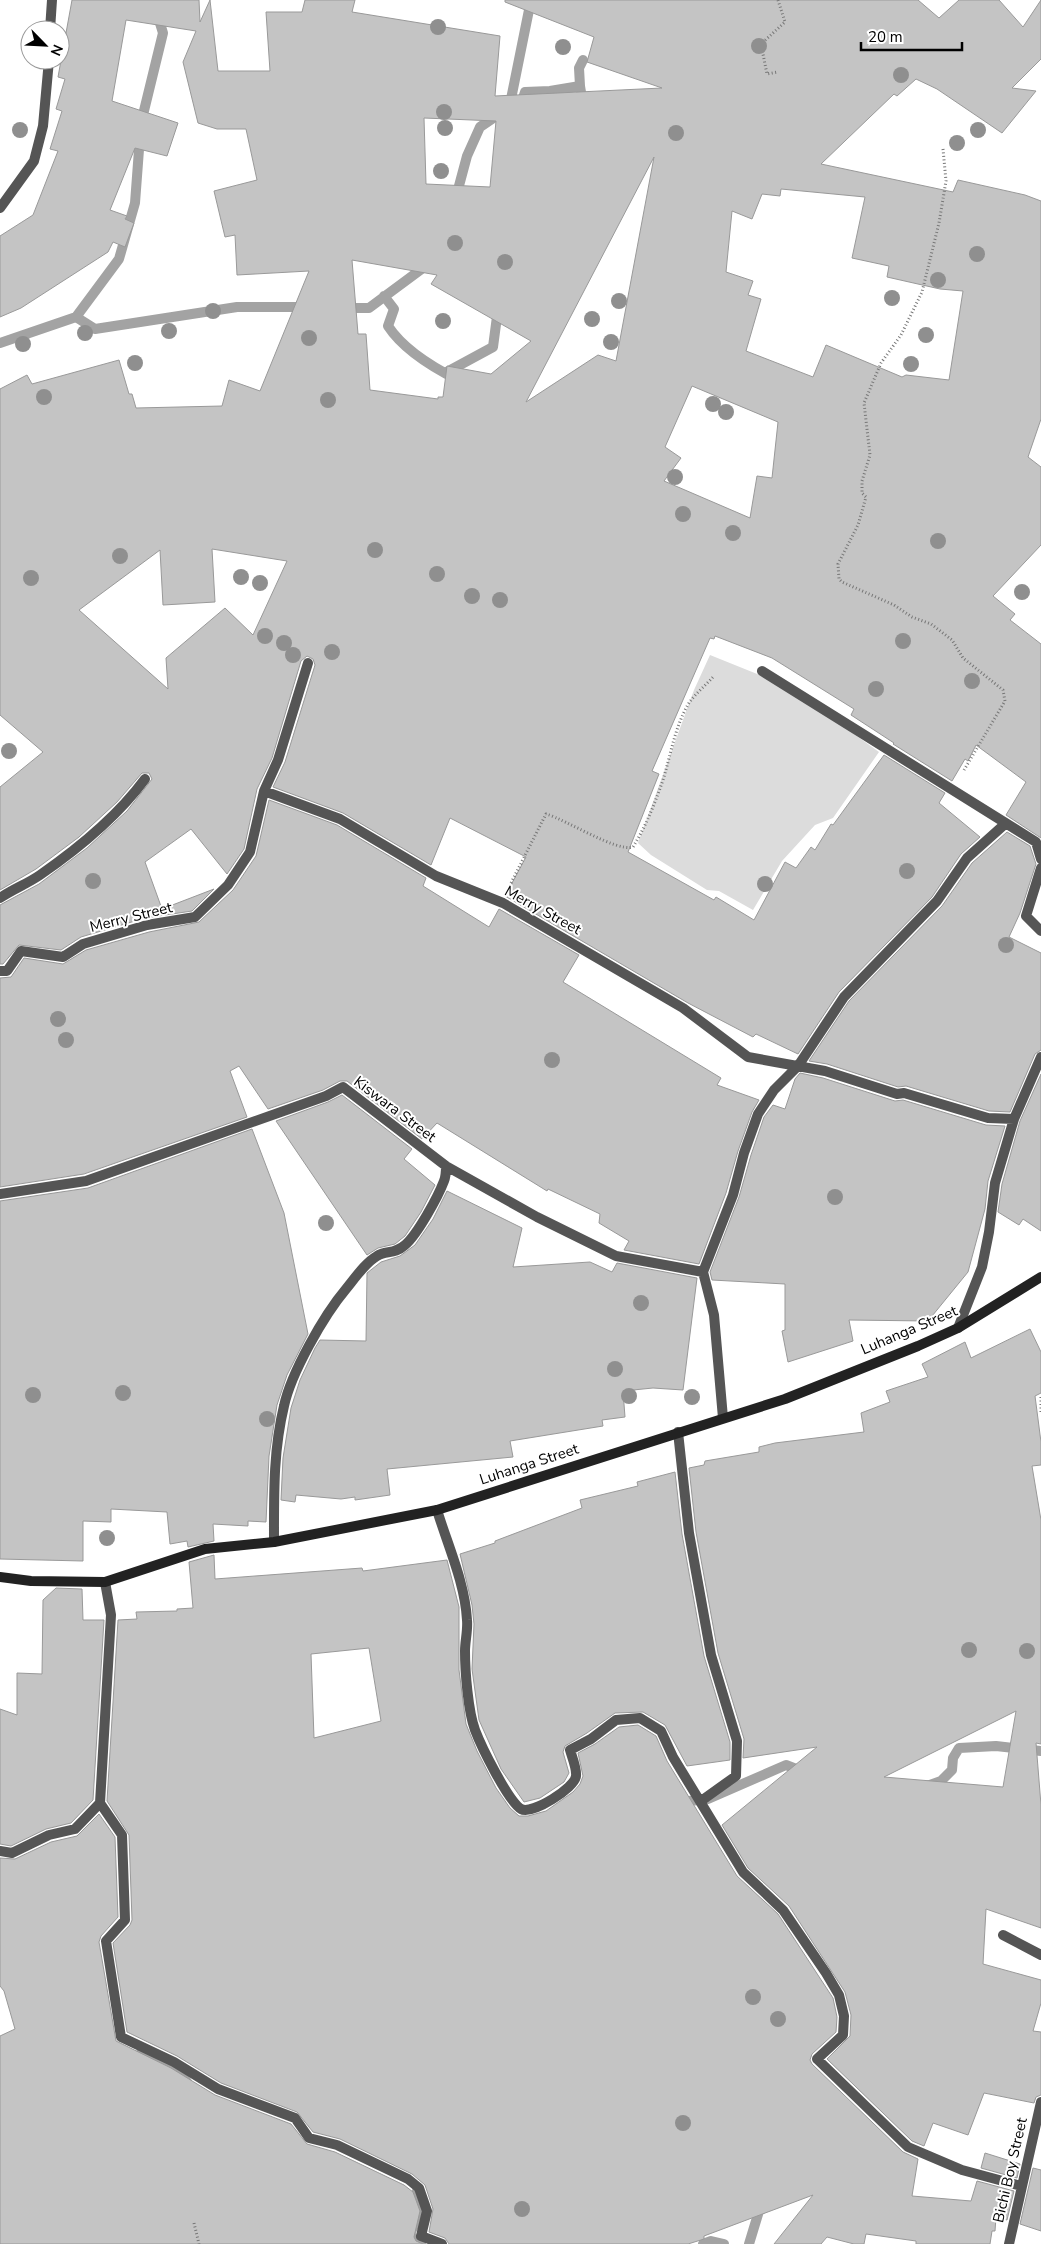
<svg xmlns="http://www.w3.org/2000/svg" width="1041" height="2244" viewBox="0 0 1041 2244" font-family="'Nunito Sans',sans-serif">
  <rect width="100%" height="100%" fill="#fff"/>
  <path fill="#dcdcdc" d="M710,655L789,687L879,752L833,818L815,825L782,861L753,910L719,891L707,890L651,855L638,843L694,690Z"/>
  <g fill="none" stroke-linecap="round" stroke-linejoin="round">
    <path stroke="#a3a3a3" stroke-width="10" d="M580,86L583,104
      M520,107L525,92L550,91L580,86L579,68L583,60
      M456,197L467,156L480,127L508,108L510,104L531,0
      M384,296L394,309L388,326C403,349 434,368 458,380
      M344,308H369L427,265
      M76,317L119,259L135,203L141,123L163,33L153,0
      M0,343L76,317L95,329L237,307H307
      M445,373L493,347L498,309
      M927,1786L941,1781L952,1770L953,1758L959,1748L996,1746L1041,1751
      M680,1802L708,1799L786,1765L804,1772
      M140,2054L173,2067L187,2082
      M417,2191L420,2215L410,2233L414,2241L421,2244
      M703,2244L711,2241L724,2244
      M749,2244L759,2211L765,2207"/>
  </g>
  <path fill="#c4c4c4" stroke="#999" fill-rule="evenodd" d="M72,0H199L200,22L210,0L218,71H270L266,12H302L305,0H355L352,12L500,36L495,96L662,88L587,62L594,37L505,2V0H918L939,18L959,0H999L1023,27L1041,0V59L1012,88L1036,91L1002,133L937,89L916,79L897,96L894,94L821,164L953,192L958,180L1025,195L1041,201V419L1028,457L1041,467V545L993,596L1015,614L1010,620L1041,644V838L1006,815L1026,782L976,745L968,761L965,759L952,781L893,744L894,743L851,715L854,709L772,658L715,636L714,639L710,638L652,771L659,774L628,852L714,900L716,897L754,920L785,862L796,868L811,847L815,850L831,824L833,825L884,755L945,793L939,803L980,837L961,854L932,897L839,992L798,1054L756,1034L753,1037L688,1003L505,896L526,857L450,818L431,865L343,813L273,787L285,762L315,665L313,659L307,656L301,661L272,758L257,789L244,849L227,874L191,829L145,862L162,909L214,889L192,911L145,918L81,937L61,950L19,945L3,964H0V905L39,884L87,848L127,811L152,779L149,773H142L117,802L79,837L36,869L0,890V787L43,752L0,715V389L27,375L32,384L119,360L129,394H132L136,408L222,406L229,380L260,391L309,271L237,275L235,235L225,237L214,191L257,180L246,129H217L198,123L183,62L196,31L126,20L112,101L178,123L167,156L135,148L110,210L127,216L125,219L134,223L125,247L113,242L108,252L21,308L0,317V236L33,215L58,151L50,149L62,111L56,109L65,79L58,77ZM424,118L496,121L490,187L426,184ZM654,157L616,361L598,355L526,402ZM781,189L865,197L852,258L889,266L887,277L940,289L963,291L949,380L906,375L902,377L826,345L813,377L746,351L761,299L748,295L753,281L726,272L732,211L752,219L762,194L780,196ZM352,260L437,275L431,284L531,341L491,374L447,366L443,397H438V399L370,390L366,334H358ZM692,386L778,422L772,478L757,476L750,518L664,481L681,458L665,447ZM212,549L287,561L253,635L225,608L166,658L168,689L79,610L160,550L163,605L215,602Z
    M269,800L337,825L426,878L423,886L489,927L499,909L579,955L563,982L721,1078L717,1085L759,1100L752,1112L738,1151L726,1193L699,1264L624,1250L629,1241L599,1223L600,1214L548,1189L547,1191L437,1123L422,1139L347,1081H340L323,1090L268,1109L239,1066L230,1071L247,1117L84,1174L0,1187V978L11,977L24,958L63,964L86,950L149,932L199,922L233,890L256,856Z
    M1007,832L1030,846L1036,864L1020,913L1009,937L1041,953V1050L1035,1054L1010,1112L989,1111L906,1086L898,1087L827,1064L809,1061L849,1001L942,906L972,863Z
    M800,1073L823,1078L895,1101L903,1100L986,1125L1005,1126L988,1181L985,1209L968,1272L928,1321L849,1320L853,1341L788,1362L782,1331L785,1330V1284L712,1280L710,1272L739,1197L751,1155L764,1117L773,1105L785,1109L795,1079Z
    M1041,1074V1231L1023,1219L1019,1225L998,1212L1002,1184L1020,1121Z
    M342,1095L412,1149L404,1159L435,1185L421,1212L405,1236L395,1244L378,1248L367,1255L276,1121L328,1102Z
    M252,1129L284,1213L308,1334L287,1375L277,1405L269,1456L266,1522L248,1521V1526L213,1524L214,1541L188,1547L187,1541L170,1544L167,1512L111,1509V1522L83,1521V1561L0,1559V1201L88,1188Z
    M447,1191L522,1228L513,1267L590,1262L612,1272L617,1263L697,1278L683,1390L653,1388L623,1391L625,1417L602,1420L603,1426L510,1441L513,1457L387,1469L390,1495L355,1500V1497L341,1499L296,1495L295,1502L281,1500L283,1458L291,1408L300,1380L315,1348L320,1340L366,1341L367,1273L381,1262L400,1256L415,1245L433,1219Z
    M1030,1329L1041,1352V1393L1035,1396L1041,1442V1465L1032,1466L1041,1520V1744L1036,1743L1041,1805V1928L986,1909L983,1964L1041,1980V2003L1033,2031L1041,2032V2095L1036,2097L1034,2103L984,2093L968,2135L933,2123L924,2146L912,2141L827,2059L850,2036L851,2015L845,1992L789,1906L748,1868L722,1825L817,1747L743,1758L744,1739L718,1653L696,1532L689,1468L704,1465L705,1461L759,1452V1447L775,1443L864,1432L861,1413L890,1402L886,1391L928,1377L922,1364L965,1342L971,1358ZM1016,1711L1003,1787L884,1777Z
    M675,1472L682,1534L704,1656L730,1742V1760L687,1766L665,1725L643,1712L615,1713L587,1733L565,1746L563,1752L569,1773L564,1782L540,1798L524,1802L501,1769L479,1720L472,1669L474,1624L472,1605L460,1554L495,1543V1541L582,1508L580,1500L638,1486L637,1482Z
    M214,1555L215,1579L362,1568L363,1571L447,1560L459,1607V1670L466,1724L477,1751L496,1788L510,1808L519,1816H528L546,1811L573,1792L580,1784L583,1776L578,1753L595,1744L619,1727L638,1725L656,1736L667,1761L737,1876L778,1914L833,1998L837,2017L836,2032L812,2054L810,2060L812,2064L903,2152L918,2159L912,2196L971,2201L977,2181L1014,2191L1007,2220L996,2217L995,2231H992L990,2244H916V2241L866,2234L864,2244H854L827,2237L821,2244H774L813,2195L704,2236V2239L688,2244H449L445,2238L429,2232L433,2209L425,2185L412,2174L340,2139L313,2132L297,2112L221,2083L177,2056L127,2032L113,1943L130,1925L132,1920L129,1835L107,1801L118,1620L137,1619L136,1612L177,1611V1609L193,1608L189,1562ZM369,1648L381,1721L314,1738L311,1654Z
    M56,1588L82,1589L83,1620H104L93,1800L71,1823L46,1829L11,1846L0,1844V1709L17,1715V1673L42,1674L43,1600Z
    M99,1814L115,1837L118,1917L101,1936L99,1942L116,2041L171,2068L215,2095L291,2124L307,2144L335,2152L404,2185L413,2192L420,2211L414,2237L416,2241L423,2244H0V2036L15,2029L4,1991L0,1986V1858L15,1859L51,1842L77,1836Z
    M985,2153L1020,2164L1017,2178L981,2168Z
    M1033,2168L1041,2170V2231L1020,2224Z"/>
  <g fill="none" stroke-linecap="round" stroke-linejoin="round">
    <path stroke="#777" stroke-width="3" stroke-dasharray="1 2.5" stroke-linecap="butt" d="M778,0L785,22L761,44L767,74L778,72
      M943,149L946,181L939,223L922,292L901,335L881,363L864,403L870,455L862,481V493L866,497L858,525L838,564L839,579L842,582L894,605L912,617L931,624L952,640L963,658L1003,690L1005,701L964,770
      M511,883L546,814C567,820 616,852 633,847C646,826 655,803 663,780C671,754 675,726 689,703C695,694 706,685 713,677
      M1041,1397V1412
      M194,2223L199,2244"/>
    <path stroke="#555" stroke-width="10" d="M50,30L52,0
      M0,208L34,161L43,126L49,60"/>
    <path stroke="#555" stroke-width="10" d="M762,671L1036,842L1041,859
      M264,791L340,819L436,876L503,903L683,1008L748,1057L825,1071L897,1094L904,1093L988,1118L1014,1119
      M1041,868L1026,916L1041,931
      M0,898C13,889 27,884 40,875C79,848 117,817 145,779
      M0,971H7L21,951L63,957L83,944L147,925L195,917L228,885L250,852L264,791L278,760L308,663
      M0,1194L86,1181L326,1096L343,1087L446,1166L537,1217L616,1256L703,1272
      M958,1328L982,1267L989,1232L995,1183L1014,1119L1041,1057
      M723,1418L714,1315L703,1272L733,1195L744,1153L758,1114L774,1090L798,1066L844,997L937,901L967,858L1005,824
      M678,1432L689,1533L711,1655L737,1741L736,1776L701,1801
      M437,1510C448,1546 465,1583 467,1620C468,1630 465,1641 465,1651C465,1671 468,1711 475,1730C481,1746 508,1801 521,1809C532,1815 575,1788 576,1776C577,1769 572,1757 570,1750L591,1739L616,1720L640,1718L661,1731L673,1757L743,1872L783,1910L826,1973L839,1995L844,2016L843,2035L817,2059L908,2147L962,2170L1021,2186
      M274,1542C274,1497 273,1451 284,1406C291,1373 324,1315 346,1289C355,1278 365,1263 377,1256C386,1250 394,1255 405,1245C417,1235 438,1197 444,1181C446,1176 446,1171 446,1166
      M105,1582L111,1615L100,1803L122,1835L125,1920L106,1941L121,2037L174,2062L218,2089L295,2118L309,2138L337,2145L408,2179L419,2188L427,2211L421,2236L442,2244
      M0,1851L12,1853L49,1835L75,1829L100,1803
      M1003,1935L1041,1955
      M1009,2244L1041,2102"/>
    <path stroke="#222" stroke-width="10" d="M0,1577L31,1581L105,1582L205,1549L274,1542L437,1510L785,1399L918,1346L958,1328L1041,1277"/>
  </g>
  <g fill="#8f8f8f">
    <circle cx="438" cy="27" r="8"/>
    <circle cx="759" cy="46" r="8"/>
    <circle cx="563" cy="47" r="8"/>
    <circle cx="901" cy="75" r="8"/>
    <circle cx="444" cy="112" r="8"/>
    <circle cx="445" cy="128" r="8"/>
    <circle cx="20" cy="130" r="8"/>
    <circle cx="978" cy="130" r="8"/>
    <circle cx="676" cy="133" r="8"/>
    <circle cx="957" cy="143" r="8"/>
    <circle cx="441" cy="171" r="8"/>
    <circle cx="455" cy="243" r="8"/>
    <circle cx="977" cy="254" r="8"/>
    <circle cx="505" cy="262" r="8"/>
    <circle cx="938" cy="280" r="8"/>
    <circle cx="892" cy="298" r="8"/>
    <circle cx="619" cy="301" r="8"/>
    <circle cx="213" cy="311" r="8"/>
    <circle cx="592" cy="319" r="8"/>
    <circle cx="443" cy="321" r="8"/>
    <circle cx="169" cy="331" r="8"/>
    <circle cx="85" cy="333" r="8"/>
    <circle cx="926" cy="335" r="8"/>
    <circle cx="309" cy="338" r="8"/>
    <circle cx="611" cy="342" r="8"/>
    <circle cx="23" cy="344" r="8"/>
    <circle cx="135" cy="363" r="8"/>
    <circle cx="911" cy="364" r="8"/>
    <circle cx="44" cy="397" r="8"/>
    <circle cx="328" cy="400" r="8"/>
    <circle cx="713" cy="404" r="8"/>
    <circle cx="726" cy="412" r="8"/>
    <circle cx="675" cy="477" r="8"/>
    <circle cx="683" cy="514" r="8"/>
    <circle cx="733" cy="533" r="8"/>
    <circle cx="938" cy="541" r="8"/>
    <circle cx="375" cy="550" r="8"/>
    <circle cx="120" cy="556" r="8"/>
    <circle cx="437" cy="574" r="8"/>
    <circle cx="241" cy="577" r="8"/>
    <circle cx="31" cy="578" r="8"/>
    <circle cx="260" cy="583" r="8"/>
    <circle cx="1022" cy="592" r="8"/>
    <circle cx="472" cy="596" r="8"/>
    <circle cx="500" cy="600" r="8"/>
    <circle cx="265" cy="636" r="8"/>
    <circle cx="903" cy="641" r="8"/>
    <circle cx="284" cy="643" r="8"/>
    <circle cx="332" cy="652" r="8"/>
    <circle cx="293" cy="655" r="8"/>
    <circle cx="972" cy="681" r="8"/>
    <circle cx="876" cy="689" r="8"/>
    <circle cx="9" cy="751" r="8"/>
    <circle cx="907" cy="871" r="8"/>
    <circle cx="93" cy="881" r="8"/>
    <circle cx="765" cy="884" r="8"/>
    <circle cx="1006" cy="945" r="8"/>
    <circle cx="58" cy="1019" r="8"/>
    <circle cx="66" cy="1040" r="8"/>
    <circle cx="552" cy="1060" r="8"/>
    <circle cx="835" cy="1197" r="8"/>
    <circle cx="326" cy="1223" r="8"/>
    <circle cx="641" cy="1303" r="8"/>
    <circle cx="615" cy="1369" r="8"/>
    <circle cx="123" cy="1393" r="8"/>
    <circle cx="33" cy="1395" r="8"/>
    <circle cx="629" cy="1396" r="8"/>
    <circle cx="692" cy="1397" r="8"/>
    <circle cx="267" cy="1419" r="8"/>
    <circle cx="107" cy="1538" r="8"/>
    <circle cx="969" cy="1650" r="8"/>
    <circle cx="1027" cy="1651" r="8"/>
    <circle cx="753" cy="1997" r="8"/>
    <circle cx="778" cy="2019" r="8"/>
    <circle cx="683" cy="2123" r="8"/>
    <circle cx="522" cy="2209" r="8"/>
  </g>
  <g text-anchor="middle" stroke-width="4" stroke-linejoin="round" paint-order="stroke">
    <g font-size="15" fill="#000" stroke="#fff">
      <text transform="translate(543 910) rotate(29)" y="5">Merry Street</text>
      <text transform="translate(131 917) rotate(-14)" y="5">Merry Street</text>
      <text transform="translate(395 1109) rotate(37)" y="5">Kiswara Street</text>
      <text transform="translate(909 1330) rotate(-23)" y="5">Luhanga Street</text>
      <text transform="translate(529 1464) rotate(-18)" y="5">Luhanga Street</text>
      <text transform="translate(1010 2170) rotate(-77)" y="5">Bichi Boy Street</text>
    </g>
  </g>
  <g transform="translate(45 45) rotate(114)"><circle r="24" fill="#ffffff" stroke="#999999"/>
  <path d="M0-4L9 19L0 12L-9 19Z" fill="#000000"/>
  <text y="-8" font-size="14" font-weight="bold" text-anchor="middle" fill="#000000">N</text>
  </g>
  <path d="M861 42v8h101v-8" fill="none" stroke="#000000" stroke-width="2.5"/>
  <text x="868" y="42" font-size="15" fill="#000000" stroke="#ffffff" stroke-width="4" paint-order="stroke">20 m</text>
</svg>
